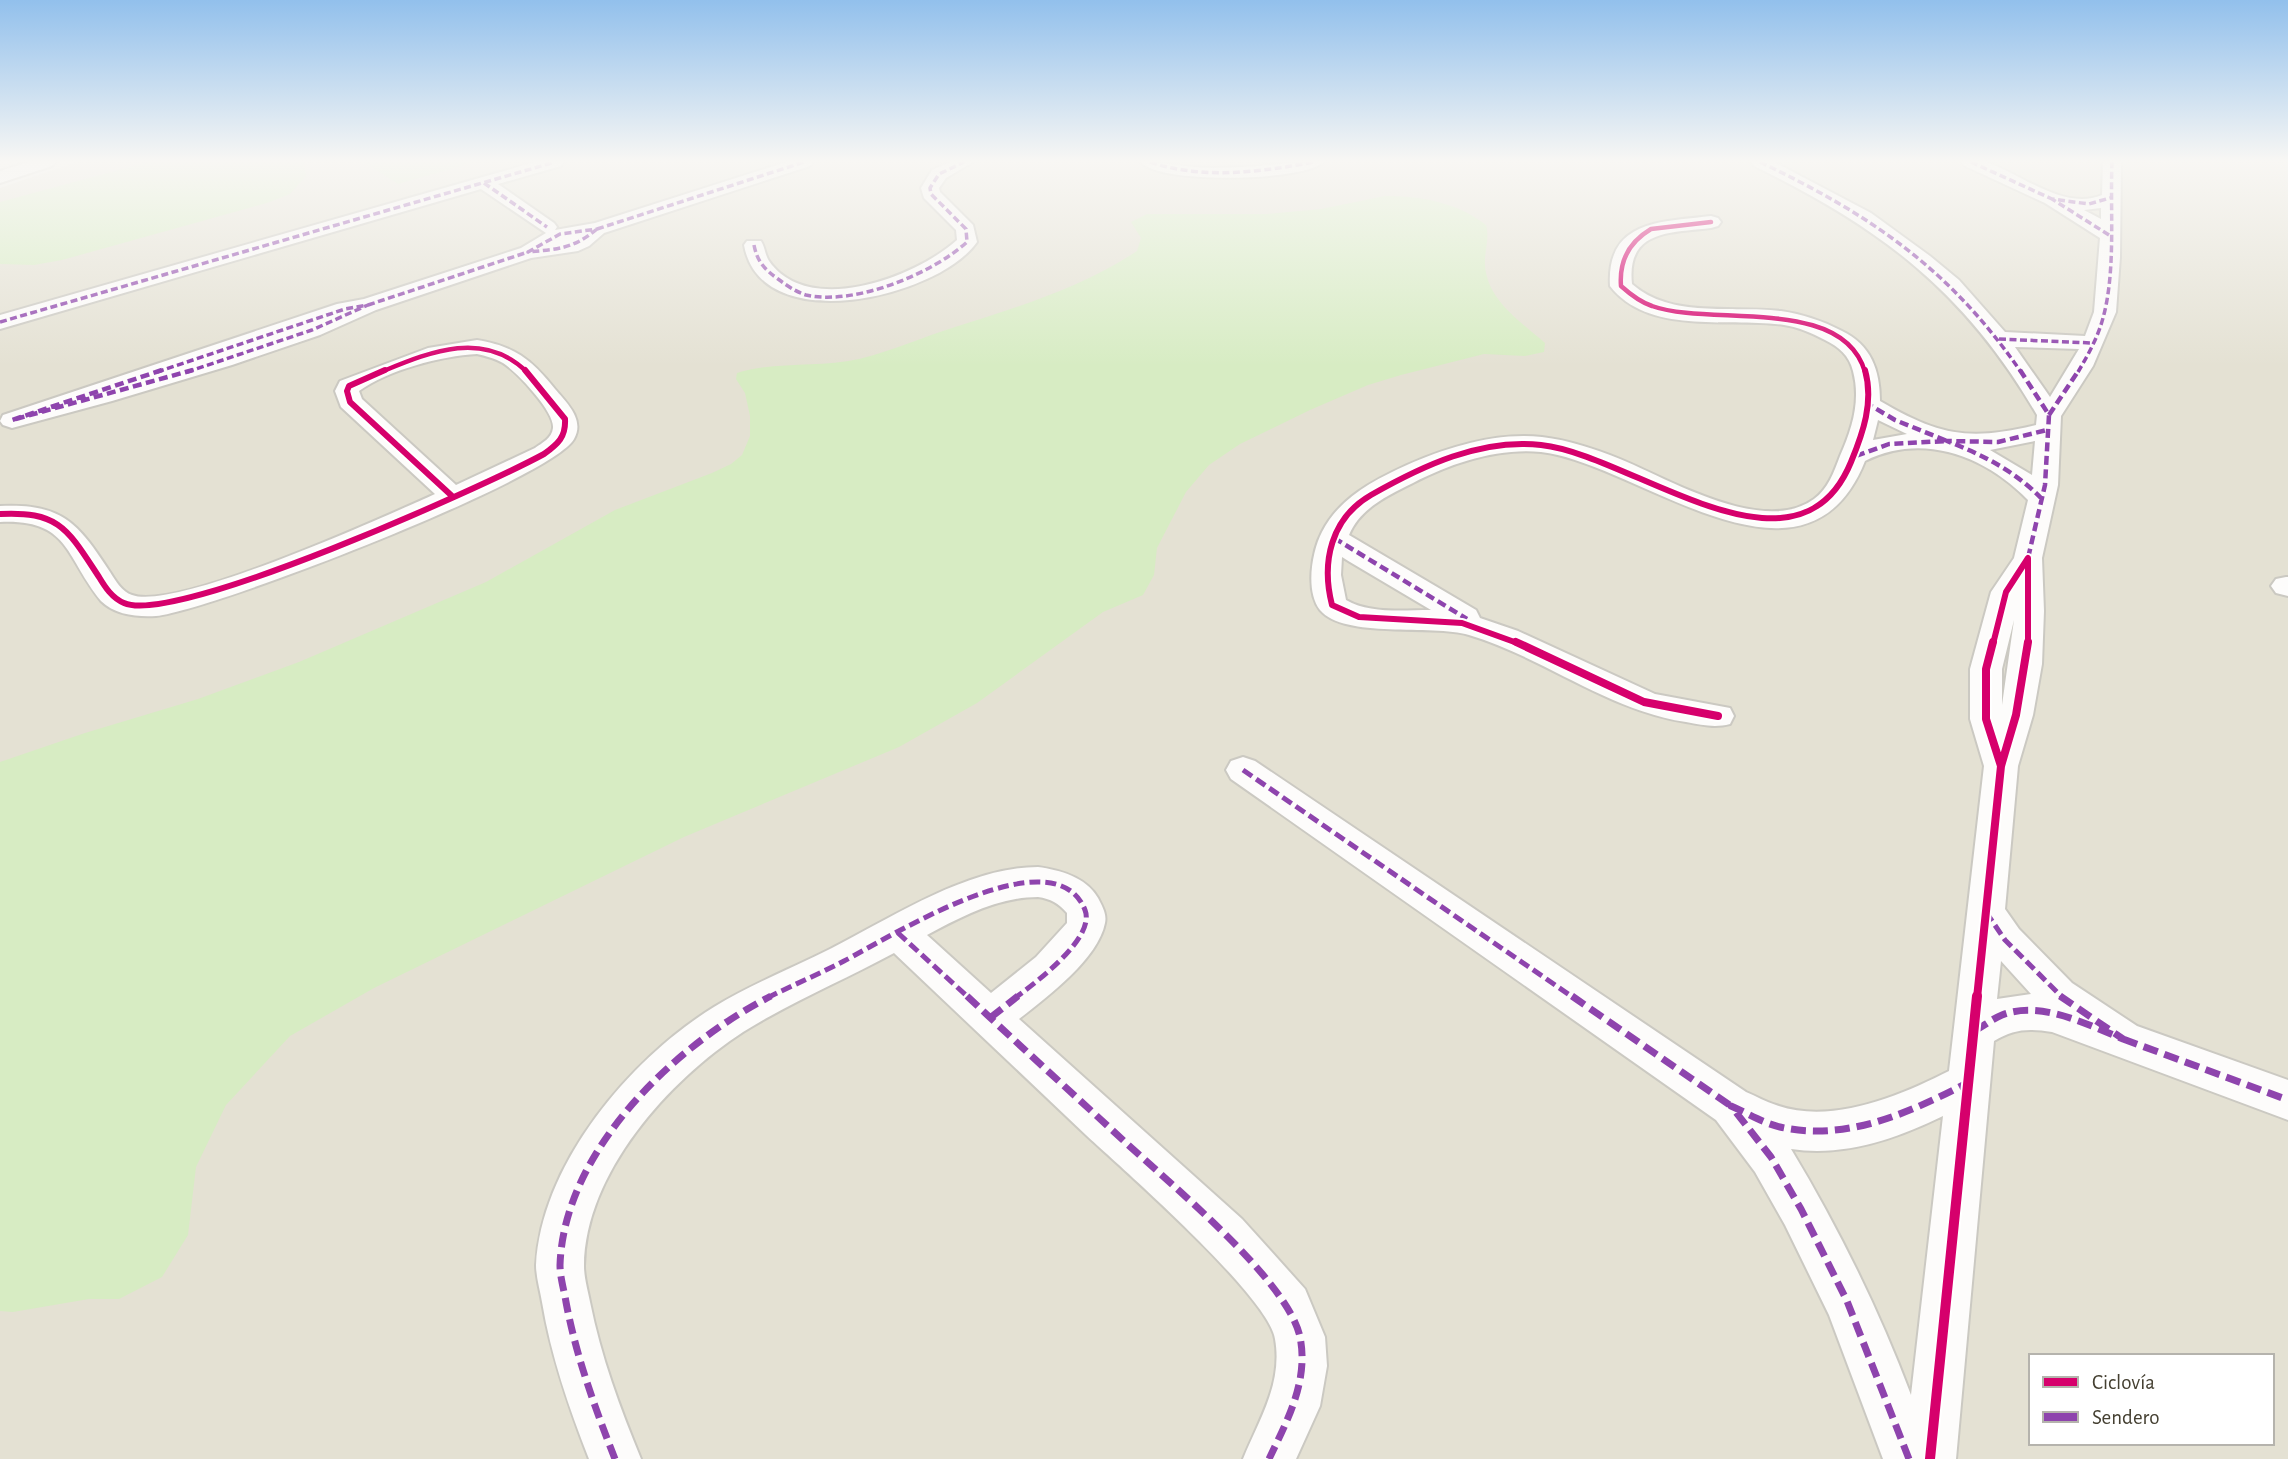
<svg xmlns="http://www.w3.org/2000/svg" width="2288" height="1459" viewBox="0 0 2288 1459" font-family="'Alegreya Sans',sans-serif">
  <rect width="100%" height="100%" fill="#efede6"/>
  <path fill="#e4e1d3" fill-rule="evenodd" d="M77,162H2288V1459H0V188ZM2031,1356H2272V1443H2031Z"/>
  <path fill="#d7ecc3" d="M148,162H304L306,176L290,194L267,203L62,260L34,265L0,264V202Z
    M364,162H475L398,184Z
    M1385,196C1420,196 1457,202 1486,225C1490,238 1484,252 1485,265C1487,300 1520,321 1545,343L1544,352L1525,356L1484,354L1401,375L1368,385L1310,410L1240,444L1209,465L1186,492L1157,548L1154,575L1143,595L1103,612L977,703L899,747L684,837L374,988L290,1036L226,1105L196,1167L188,1235L162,1277L119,1299H89L13,1312L0,1311V762L85,733L198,699L299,662L486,582L615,510L712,473L731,464L742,455L750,436V416L745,393L736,379L737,373C776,361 818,368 859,359C892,351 923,337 955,327C1018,307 1081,288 1137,251L1141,238L1131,222L1147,214H1267L1321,209Z"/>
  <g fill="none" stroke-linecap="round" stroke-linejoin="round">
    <defs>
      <path id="street" d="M28,162H55L52,166L0,183V171Z
        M535,162H564L561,166L498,184L554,223L557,227L555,230L595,223L786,162H813L810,166L604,233L589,246L578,251L531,258L376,310L320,335L232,365L112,401L12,428L3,425L0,421L3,415L337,304L364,299L521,248L546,233L481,189L0,329V315Z
        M950,162H973L946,178L939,188L940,192L973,225L977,242C939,297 761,340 744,245L747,241H761C765,247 765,255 769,261C809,318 916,277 957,240L956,230L924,198L921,188L932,170Z
        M1141,162C1165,162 1188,168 1212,168C1250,168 1286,162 1323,162C1307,181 1159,185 1141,162Z
        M1751,162H1774L1871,213L1930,256L1959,280L2005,332L2085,336L2094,312L2100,238L2045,203L1965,166L1962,162C1970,162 1981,160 1989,163C2022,175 2065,211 2102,195L2103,162H2121L2120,257L2116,312L2093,366L2061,416L2058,485L2042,558L2044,611L2042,664L2033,715L2018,766L2005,909L2019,929L2072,983L2137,1026L2288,1080V1120L2052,1032C2028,1028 2014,1029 1994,1041L1956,1459H1883L1829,1315L1785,1225L1755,1172L1716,1120L1231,779L1226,770L1231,761L1243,757L1255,761L1746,1092C1756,1096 1766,1102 1776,1105C1831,1125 1900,1096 1949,1071L1984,766L1970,719V669L1991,592L2014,558L2028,500C1985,456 1923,432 1865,461C1805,612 1638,463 1541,452C1497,448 1452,463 1413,483C1389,495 1360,508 1349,535L1476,610L1480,618L1518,631L1655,694L1730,708L1734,716L1730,724C1715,728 1702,725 1686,722C1607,710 1545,658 1469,635C1432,624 1344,639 1320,610C1305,591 1312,551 1322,532C1339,498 1374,480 1407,465C1448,447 1496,432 1542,437C1569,440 1595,449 1620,459C1669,479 1763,536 1814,499C1828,489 1834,472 1840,456C1852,429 1861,401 1853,371C1849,355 1839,347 1825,340C1812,333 1798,327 1784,325C1729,317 1649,336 1610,286C1606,219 1663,222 1711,216L1718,218L1721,222L1718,226L1711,228C1672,233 1626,229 1632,284C1672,319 1732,305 1781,311C1802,314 1823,321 1842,331C1871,345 1880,370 1880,401C1940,436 1969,441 2036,425L2037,415C1965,291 1880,227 1754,166ZM2101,208V219L2084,210ZM2015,347L2079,349L2050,397ZM1878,420L1907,434L1873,440ZM2035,441L2032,475L1990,450ZM1342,557L1350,562L1431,610C1403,610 1370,614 1346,600L1341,575ZM2014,620L2002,705V669ZM2001,961L2031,994L1997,999ZM1943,1116L1911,1395C1879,1310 1838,1227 1791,1149C1844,1157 1896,1139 1943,1116Z
        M477,340C514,346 531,359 555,389C567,403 585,420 574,439C552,479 213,610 156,616C137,617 115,615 101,601C65,557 70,519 0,522V506C62,503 78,523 110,572C115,580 122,592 132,595C176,611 384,517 435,494L341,407L335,391L340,381L428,348ZM477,354C486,356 494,358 503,363C517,372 555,412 553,428C552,438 542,443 535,448L456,485L362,399L359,391C388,370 441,356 477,354Z
        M2286,577H2288V596L2276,593L2271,586L2276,579Z
        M1038,867C1060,870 1086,877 1098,898C1102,906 1107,914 1105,923C1098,959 1047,997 1019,1019L1242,1219L1305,1289L1325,1337L1327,1366L1320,1406L1296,1459H1243C1259,1420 1283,1383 1275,1339C1269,1297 1123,1169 1086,1135C1022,1074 958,1014 894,953C844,980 791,1002 743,1032C669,1080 585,1173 584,1266C584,1278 588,1291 590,1302C601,1357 620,1408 641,1459H589C569,1408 551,1356 542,1302C540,1290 536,1277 536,1265C542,1163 630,1059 714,1007C751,984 793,968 832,948C893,917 968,867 1038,867ZM1038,897C1051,899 1058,903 1067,913V923L1036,957L991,993L927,935C961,917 998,897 1038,897Z"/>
    </defs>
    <use href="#street" stroke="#cbc9c2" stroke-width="4"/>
    <use href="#street" fill="#fdfcfb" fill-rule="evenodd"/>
    <path stroke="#8e44ad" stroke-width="3.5" stroke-dasharray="7 3.5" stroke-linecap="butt" d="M1150,162C1204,180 1259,172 1314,162
      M1760,162C1871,215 1950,269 2021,372
      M1971,162L2052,199
      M484,183L547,227
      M597,229L804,162
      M597,229C573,249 558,249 528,252L560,234Z
      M2109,235L2052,199L2089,204L2110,198
      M754,245C757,261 764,269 778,279C786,285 796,292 806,295C854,306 932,274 967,242L966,229L931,194L930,188L939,174L964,162
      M368,305L528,252
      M0,322L555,162
      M1999,339L2092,343
      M157,372L345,309L368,305
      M187,372L312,330L368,305
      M2078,372C2088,355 2098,337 2103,318C2116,271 2110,211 2112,162"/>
    <path stroke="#8e44ad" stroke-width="4.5" stroke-dasharray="9 4.5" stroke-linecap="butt" d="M162,370L12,420L193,370
      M2020,370L2049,415L2045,485L2028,558
      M2049,415L2079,370
      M1856,456L1889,444L1947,441L1895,420L1868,404
      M2042,499C2015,471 1983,455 1947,441L1998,442L2047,430
      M1334,538L1467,619"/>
    <path stroke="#8e44ad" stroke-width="5" stroke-dasharray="11 5" stroke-linecap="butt" d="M1243,770L1574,998
      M1986,912L2005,940L2063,998
      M898,933L969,998
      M767,998C793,985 819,974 844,961C887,939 1054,832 1085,910C1096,938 1035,983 1015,998"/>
    <path stroke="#8e44ad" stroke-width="7" stroke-dasharray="15 7" stroke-linecap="butt" d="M967,996C1019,1045 1072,1093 1124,1141C1169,1183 1288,1280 1300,1337C1309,1381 1287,1421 1269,1459
      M1572,996L1731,1106
      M990,1018L1018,996
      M1974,1031C1984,1026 1992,1019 2002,1015C2041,1000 2088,1025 2123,1039L2060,996
      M2123,1039L2288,1100
      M615,1459C595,1408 576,1356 566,1302C564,1290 560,1277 560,1265C564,1150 675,1045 771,996
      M1909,1459L1847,1301L1801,1209L1771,1157L1731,1106C1747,1113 1763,1123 1780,1127C1847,1142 1911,1112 1969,1082"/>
    <defs>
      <path id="cycleway-far3" d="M1711,222L1651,229C1629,242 1619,260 1621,286C1631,295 1640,302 1652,306C1710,327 1843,295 1865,372
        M381,372C430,352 483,329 527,372"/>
      <path id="cycleway-far2" d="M385,370L349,386L347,391L350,402L452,496
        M0,514C60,511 68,530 99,577C105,587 112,598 124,603C175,626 485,486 544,454C558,444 566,437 565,419L525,370
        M1520,644L1462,623L1359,617L1332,605C1321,562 1331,518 1371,495C1422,466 1481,438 1541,445C1631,454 1797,594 1851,462C1863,433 1874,402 1865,370
        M1993,644L2006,592L2028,558V644"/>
      <path id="cycleway-far1" d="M1516,642L1644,702L1718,716
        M1993,642L1986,669V719L2001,766
        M2001,766L2016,715L2028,642
        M1977,998L2001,766"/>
      <path id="cycleway" d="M1930,1459L1977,996"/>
    </defs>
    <use href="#cycleway-far3" stroke="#fff" stroke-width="7"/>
    <use href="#cycleway-far2" stroke="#fff" stroke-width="10"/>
    <use href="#cycleway-far1" stroke="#fff" stroke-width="12"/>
    <use href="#cycleway" stroke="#fff" stroke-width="14"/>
    <use href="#cycleway-far3" stroke="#d6006c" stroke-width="4.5"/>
    <use href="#cycleway-far2" stroke="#d6006c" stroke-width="6"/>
    <use href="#cycleway-far1" stroke="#d6006c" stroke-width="8"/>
    <use href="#cycleway" stroke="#d6006c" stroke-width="10"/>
  </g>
  <linearGradient id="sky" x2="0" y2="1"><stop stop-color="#92c0ec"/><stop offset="0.44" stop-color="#f8f7f4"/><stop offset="1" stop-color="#f8f7f4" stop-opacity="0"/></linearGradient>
  <rect width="2288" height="366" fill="url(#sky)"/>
  <rect x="2029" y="1354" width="245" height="91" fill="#ffffff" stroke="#b5b3ad" stroke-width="2"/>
  <rect x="2043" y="1377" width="35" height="10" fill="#d6006c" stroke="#b5b3ad" stroke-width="2"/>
  <text x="2092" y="1389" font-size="21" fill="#454032">Ciclovía</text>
  <rect x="2043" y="1412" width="35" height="10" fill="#8e44ad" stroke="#b5b3ad" stroke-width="2"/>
  <text x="2092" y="1424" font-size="21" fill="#454032">Sendero</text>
</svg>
